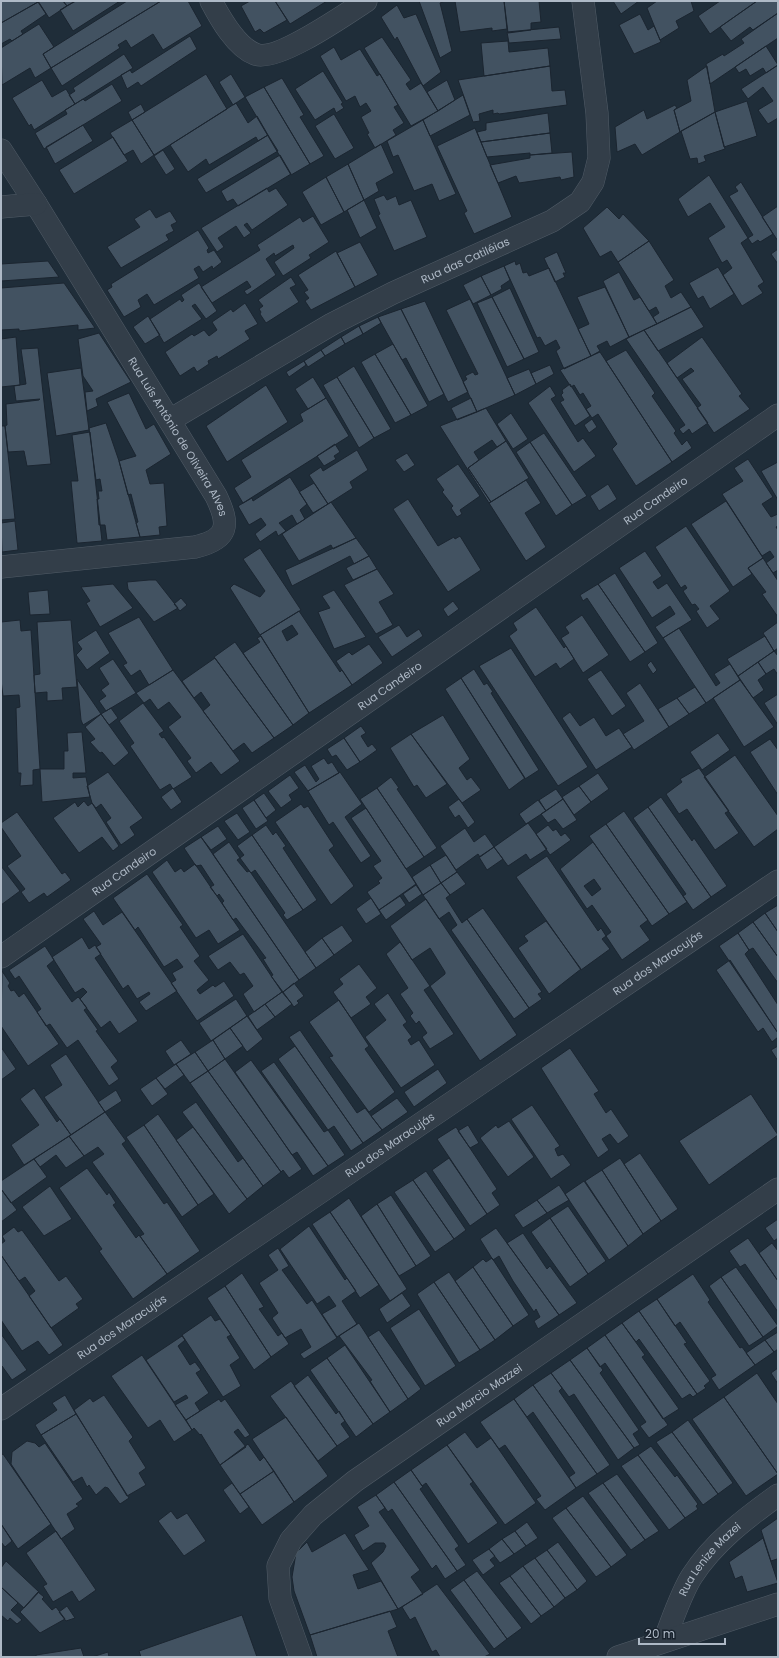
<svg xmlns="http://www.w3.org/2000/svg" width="779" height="1658" viewBox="0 0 779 1658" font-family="Poppins,sans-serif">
  <rect width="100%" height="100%" fill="#1f2d39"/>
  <path fill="#425261" stroke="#1b2530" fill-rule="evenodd" d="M1,1H38V2L1,23Z
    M38,1H63L67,6L49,18Z
    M63,1H76L67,6Z
    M75,1H120L73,31L60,10Z
    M127,1H161L51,68L43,54Z
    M161,1H188L202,26L163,50L153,34L131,48L126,40L118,45L120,48L62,86L51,68Z
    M250,1H275L287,20L264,33L260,29L255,32L241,6Z
    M275,1H327L290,24Z
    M419,1H445L440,3L452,51L440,58Z
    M455,1H504L507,29L492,31V28L460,32Z
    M504,1H539L541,22L531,23V30L508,33Z
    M613,1H639L621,14Z
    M657,1H691L694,11L676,21L679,28L660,40L647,8Z
    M720,1H757L710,34L698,16Z
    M757,1H778V13L753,30L750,27L731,41L720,27Z
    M38,2L46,14L21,31L23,34L12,41L10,39L1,44V23Z
    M397,5L404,18L416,14L441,72L423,86L397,37L395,40L381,17Z
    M778,13V38L710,84L706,64L723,54L724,56L744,43L741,39Z
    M640,14L648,30L654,26L661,42L634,54L619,25Z
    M39,24L54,47L43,54L51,68L35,78L30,68L2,85L1,48Z
    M559,27L561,39L509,43L507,32Z
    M190,36L197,49L141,86L138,82L127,89L121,75L130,70L132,73Z
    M382,37L411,80L406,84L410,90L421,83L438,111L411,126L364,48Z
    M508,41L509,52L548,48L550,66L484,76L481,43Z
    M766,46L778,65L766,73L763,68L750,76L746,69L739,73L735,67Z
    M334,47L341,60L360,49L377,76L380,74L398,105L394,107L404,123L393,130L396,135L375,148L367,134L369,133L361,117L371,111L366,103L360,107L355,96L346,101L320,56Z
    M124,54L133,68L75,104L69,95L75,91L73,88Z
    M778,65V118L768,124L758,110L773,101L763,87L748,99L741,89Z
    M550,66L552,91L565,90L567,105L499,114L498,113L493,114V110L479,114L480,121L473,122L458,80Z
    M707,66L715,112L680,132L674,110L691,101L687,80Z
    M323,71L343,103L341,104L344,108L336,113L334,108L315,120L295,89Z
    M206,74L227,109L154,155L132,120Z
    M231,74L245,97L233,105L219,82Z
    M282,78L304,115L300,117L324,156L310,164L264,87Z
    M42,80L52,97L66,89L75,104L34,130L31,124L29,126L12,98Z
    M447,80L455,100L438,111L427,92Z
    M112,84L122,101L44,149L35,133L67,114L65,110L75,104L83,99L85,101Z
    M264,87L310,164L291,175L245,97Z
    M463,95L470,115L430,136L423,120Z
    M747,101L757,136L724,147L715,112Z
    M236,103L248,123L257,116L268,135L258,141L256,137L209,165L206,159L188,172L170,145Z
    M141,104L145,112L132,120L128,112Z
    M675,105L677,108L674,110L680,132L642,155L635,144L617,152L615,127L644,110L647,119Z
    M715,112L725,149L704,156L706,161L698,164L697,158L690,159L681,131Z
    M548,113L550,133L481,142L477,132L486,130V123Z
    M334,114L354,148L335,159L315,126Z
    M132,120L154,155L141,164L133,150L124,155L110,133Z
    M423,120L456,194L439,201L432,184L414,191L398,155L393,157L387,141Z
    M83,125L93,141L55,164L46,147Z
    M475,128L512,217L474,234L464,213L467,211L437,146Z
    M550,133L552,153L530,155V153L487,157L481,142Z
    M268,135L278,151L206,193L197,179Z
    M113,137L128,161L74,194L59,170Z
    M381,144L394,173L376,183L379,191L364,200L348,164Z
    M163,150L175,169L166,175L154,156Z
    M572,152L574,177L561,180L560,177L519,183L516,176L498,183L490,165L530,158V155Z
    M280,155L291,174L238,206L233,199L227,202L221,191Z
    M348,164L364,200L344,212L326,177Z
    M709,175L748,238L741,243L764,282L758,286L763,293L742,306L723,275L732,268L727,260L722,263L708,238L725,227L710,203L688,217L678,199Z
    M326,177L344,212L321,225L302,192Z
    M741,182L773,234L760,242L758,240L752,244L748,238L753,235L729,196L738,191L735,187Z
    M267,188L269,192L276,188L288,205L252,230L247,223L244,225L251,233L244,238L236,226L218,238L224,247L217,252L201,228Z
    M384,195L387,200L396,196L399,205L411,200L427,237L394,251L378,215L380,214L374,199Z
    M364,200L377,228L360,238L347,210Z
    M778,206V241L762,217Z
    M607,207L619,219L623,214L649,241L618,262L611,251L600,257L583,228Z
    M150,209L156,218L170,211L177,222L171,225L174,231L166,235L169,240L121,268L107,247L140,227L134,219Z
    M313,216L329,242L309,255L311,258L283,276L274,262L294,248L293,245L275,256L274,253L266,259L276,275L247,295L244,291L251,287L247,281L212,303L201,287L260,250L257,245L300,217L303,222Z
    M198,230L209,248L207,250L208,253L214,250L222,262L213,269L212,266L203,272L199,266L194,269L199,278L154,305L147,294L138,300L141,307L124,317L107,290L112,287L111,284Z
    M649,241L674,280L665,286L671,298L681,292L691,307L657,324L653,317L659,313L656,307L649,311L618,262Z
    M360,242L378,275L355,287L337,253Z
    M778,249V264L771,254Z
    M336,251L355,287L311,310L305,301L309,298L304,292L308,290L298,275Z
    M557,252L566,273H563L565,277L555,282L544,258Z
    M48,261L59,277L1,281V264Z
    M515,261L516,265L520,263L523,273L527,272L529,276L549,268L591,356L564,369L556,351L560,348L556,340L545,346L540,337L537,338L504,266Z
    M504,266L510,280L501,286L502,289L491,295L481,276Z
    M718,267L734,294L710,309L703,296L698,299L689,283Z
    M619,272L634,300L640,297L657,324L629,337L603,281Z
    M481,276L491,295L473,304L463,285Z
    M291,277L296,285L290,288L299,302L266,323L260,314L261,312L259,309L263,306L258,300Z
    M64,283L95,328L78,330V325L19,331V329L1,330V288Z
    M199,283L217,311L206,319L195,304L192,306L202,319L164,343L150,319L180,299L182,302L184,300L181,295Z
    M605,287L629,337L610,347L607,341L597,346L600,351L591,356L578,329L589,324L577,297Z
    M510,288L539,352L524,359L492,297Z
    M492,297L524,359L507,367L477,303Z
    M470,299L515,395L477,412L463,382L467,379L465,376L473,372L475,375L478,374L446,310Z
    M425,301L468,392L448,402L401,309Z
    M245,303L258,324L245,331L250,339L218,359L217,356L208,361L209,364L197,372L194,367L180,376L165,352L192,334L194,336L204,330L209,336L217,330L212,322L231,309L233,312Z
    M691,307L704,327L658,351L644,330Z
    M401,309L444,394L429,402L406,358L402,360L378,317Z
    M148,316L160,335L145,344L133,327Z
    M378,317L381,323L363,334L359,326Z
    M359,326L363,334L345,344L341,337Z
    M644,330L708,423L692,434L689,429L683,434L679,429L685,425L626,339Z
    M99,333L131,382L96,399L98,406L87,411L85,392L93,391L83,376L78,339Z
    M16,337L20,385L1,387V339Z
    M341,337L345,344L325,356L321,350Z
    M702,337L742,394L739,396L750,409L714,433L697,408L701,405L682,379L694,371L691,368L677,378L667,363Z
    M393,344L428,406L411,415L375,354Z
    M38,348L51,464L27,466L24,451L8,452L5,426L7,425L6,404L39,400L40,399L16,401L14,386L26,384L21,349Z
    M321,350L325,356L308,367L304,361Z
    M626,350L655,393L652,396L676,431L674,433L682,445L687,440L692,448L672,462L606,361Z
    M600,352L672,462L636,486L612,449L617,444L598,414L592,418L586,409L591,406L583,393L580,395L574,385L571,387L560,370Z
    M375,354L411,415L395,423L361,362Z
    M304,361L306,365L289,377L286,372Z
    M550,365L554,374L536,384L531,373Z
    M354,366L391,429L374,438L337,377Z
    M81,368L89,430L56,436L47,373Z
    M529,369L536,384L515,395L507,378Z
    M313,377L326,398L308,409L295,389Z
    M337,377L374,438L359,448L323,385Z
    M570,384L590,416L575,426L560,402L564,400L561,395L563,393L562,390Z
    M266,385L288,422L227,462L206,426Z
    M550,386L556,396L551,399L578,442L583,438L596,456L574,472L528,403Z
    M129,393L146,429L154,424L171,454L146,470L150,484L164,483L167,526L159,527L160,535L140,537L136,523L138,522L131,494L128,495L119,461L136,456L107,402Z
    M326,398L349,436L243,503L234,488L251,477L241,460L303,421L300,414Z
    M471,398L477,412L457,420L451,408Z
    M486,408L506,441L497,447L492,440L474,452L479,460L468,468L491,502L489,503L440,426Z
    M511,413L528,439L513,449L497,424Z
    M592,419L597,427L589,433L584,425Z
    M106,423L119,461L140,537L107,540L105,525H99L97,499H99L98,491H102L100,479L96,480L89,428Z
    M1,426H5L15,519L1,520Z
    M90,432L102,541L79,543H77L71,481H78L72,435Z
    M544,433L587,496L572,505L530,442Z
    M506,441L529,478L491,502L468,468Z
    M530,442L572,505L556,516L516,452Z
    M335,444L340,452L334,456L336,459L324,466L317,456Z
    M357,450L368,470L350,482L353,488L328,504L309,475L321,467L323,471Z
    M407,453L415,465L404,472L395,460Z
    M748,459L773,497L762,504L771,517L778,514V526L776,527L778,530V570L773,573L766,563L774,557L770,551L762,556L722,494L743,481L734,468Z
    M778,462V500L761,471Z
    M458,464L480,496L460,510L462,514L457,517L451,508L453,506L442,492L444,490L436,479Z
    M290,477L307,504L300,510L305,519L297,524L292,515L279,523L286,531L278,536L276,531L260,542L255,534L266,525L261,518L249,525L238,506L252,498L253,501Z
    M526,480L541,503L525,513L546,547L526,561L489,503Z
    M314,483L328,504L313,513L299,492Z
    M608,484L617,499L599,511L590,496Z
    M408,499L438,546L454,537L455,539L460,536L481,570L448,592L393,509Z
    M726,501L763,558L748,568L752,574L733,587L691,524Z
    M331,502L356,538L333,549L331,545L299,561L282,534Z
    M15,521L18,550L2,552L1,523Z
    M686,526L730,591L710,606L720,619L707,628L696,611L699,609L695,604L692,605L683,591L687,588L685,585L681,588L655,547Z
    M356,538L369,556L354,564L350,556L292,586L285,570Z
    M260,548L301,610L260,635L230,588L234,584L260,597L265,591L243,559Z
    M645,551L662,576L653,582L658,589L667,583L692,620L663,638L655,627L675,614L670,606L652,618L619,568Z
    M369,556L377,569L353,580L346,568Z
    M763,558L778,581V617L762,594L766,592L748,568Z
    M377,569L394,594L379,602L393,625L376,634L344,585Z
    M615,573L658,643L645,652L598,584Z
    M149,580H156L178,608L154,622L128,589L127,582Z
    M113,584L133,608L100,627L86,603L90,601L81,587Z
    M598,584L645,652L630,662L587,598L583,601L580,595Z
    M48,590L50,614L30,615L28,592Z
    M334,590L366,637L334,649L318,612L330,608L322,596Z
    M181,598L187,605L180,611L174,604Z
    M453,601L459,609L448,617L443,609Z
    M536,607L564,648L566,646L574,659L560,669L556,663L535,677L509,636L517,630L513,623Z
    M299,611L340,672L342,670L352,685L309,713L260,635ZM292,625L298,634L287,641L282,631Z
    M582,615L609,655L583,673L561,638L569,633L565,627Z
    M139,617L173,670L149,685L140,670L131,676L123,665L127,663L108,633Z
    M20,620L21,631L31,630L40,769L33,770V785L20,786L21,773H18L16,708L20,707L19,695L3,696L1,680V622Z
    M71,620L77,687L62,688L63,700L47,701V692L35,693L34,675L40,674L37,622Z
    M778,622V648L774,651L763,633Z
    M399,625L407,637L419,629L423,636L392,657L378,637Z
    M679,628L716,686L720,683L714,674L730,664L740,680L706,703L663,638Z
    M96,630L110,653L87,670L76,655L82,649L77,642Z
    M261,636L309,713L293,725L243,653L260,642L257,638Z
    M765,636L774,651L738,676L727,659Z
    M235,642L293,725L274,738L214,657Z
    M369,644L383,663L352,685L336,661L349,652L352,655Z
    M511,648L588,767L558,786L479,666Z
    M774,651L778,656V675L774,669L766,674L758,662Z
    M215,658L274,738L252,753L244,743L233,751L203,711L210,705L201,692L194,698L182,681Z
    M113,659L136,693L106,711L99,701L106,696L101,690L109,684L99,668Z
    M651,661L657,670L653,674L647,665Z
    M758,662L766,674L758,680L764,690L753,698L738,676Z
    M474,669L484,685L487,683L493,692L491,693L539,770L525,779L461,678Z
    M173,670L240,761L221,775L211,762L196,773L187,761L191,758L168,727L181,717L169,702L158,710L150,699L144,703L136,693Z
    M601,670L626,706L612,716L587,679Z
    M461,678L525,778L509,790L445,689Z
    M77,679L101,714L83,725L81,720Z
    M740,680L774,727L744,747L713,698Z
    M640,683L669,727L634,750L623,734L644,721L626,693Z
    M695,687L706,703L689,714L677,698Z
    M778,694V725L764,703Z
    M677,698L689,714L669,727L658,709Z
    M143,703L164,731L159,734L162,738L164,737L192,777L173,789L170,784L160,790L130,746L134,743L119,721Z
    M111,708L118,718L109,725L101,714Z
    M570,712L580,726L594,717L606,736L619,728L632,747L596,770L562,718Z
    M101,714L129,753L114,766L102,752L100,753L90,742L95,739L85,727Z
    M443,715L470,759L459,768L467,780L471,777L481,790L462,803L411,734Z
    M361,726L366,733L361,736L368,747L372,744L377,750L360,762L344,738Z
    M82,732L86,773H73V778L86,777L90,797L42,802L40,769H64V751H68L67,733Z
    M718,733L730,750L702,770L690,752Z
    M411,734L447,784L426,798L417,785L414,787L390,748Z
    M344,738L360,762L347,770L336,755L332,757L327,749Z
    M770,739L778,750V795L750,752Z
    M735,755L778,816V829L754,847L704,777Z
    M324,758L328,764L332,762L339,773L308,791L294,772L305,765L316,782L319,779L311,766Z
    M699,768L729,811L725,813L739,833L715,850L687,809L679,814L666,794L682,782L680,779Z
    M108,772L143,818L130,827L135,835L121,845L106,822L111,818L101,804L96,808L92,803L87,786Z
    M340,772L362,804L345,817L371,856L361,863L333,822L329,825L308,791Z
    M598,773L609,789L591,802L579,786Z
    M290,775L299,788L289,795L292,800L281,808L268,791Z
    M391,777L399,788L397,789L437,848L424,857L377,788Z
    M579,786L591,802L574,815L562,797Z
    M173,788L182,802L171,810L161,797Z
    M377,788L424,857L406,869L360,799Z
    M556,789L563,799L546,811L539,800Z
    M264,793L276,810L266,818L254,800Z
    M661,797L692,841L694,838L727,886L711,897L648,807Z
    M459,799L475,822L468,828L459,815L455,818L448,807Z
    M563,799L577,820L563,829L555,819L548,823L541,814Z
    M254,800L268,821L256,829L242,808Z
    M538,800L546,811L526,824L519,814Z
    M84,801L88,806L92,803L119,846L113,851L102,837L79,853L53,818L75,802L78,807Z
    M301,804L304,808L308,806L334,846L329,850L354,886L331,905L275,822Z
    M648,807L711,897L693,910L683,896L686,894L633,818Z
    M366,808L416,884L379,910L367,892L380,883L378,881L382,878L373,866L381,861L351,818Z
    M624,811L687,902L669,914L606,824Z
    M17,812L62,874L65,872L71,880L47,897L44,893L29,903L21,892L25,889L7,866L21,856L1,827V823Z
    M237,813L250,832L238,840L224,821Z
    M528,823L547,849L530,860L526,854L508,866L494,847Z
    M606,824L669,914L652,926L589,836Z
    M266,825L273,835L276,832L286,846L283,848L317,900L303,910L252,835Z
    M548,825L553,831L556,829L561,836L565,833L571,840L550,855L536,834Z
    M218,826L227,839L211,850L201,837Z
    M465,828L474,842L485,834L494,847L480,857L478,854L456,870L440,846Z
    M252,835L303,910L287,920L283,915L285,913L255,870L251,873L240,858L244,855L237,846Z
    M201,837L299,980L283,992L271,976L273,975L263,959L266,958L236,918L233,920L222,903L224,901L219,894L217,896L210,887L214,885L201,865L196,866L184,848Z
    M229,842L240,858L237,860L247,872L249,871L251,873L316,968L299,980L213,854Z
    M593,842L648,920L640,926L650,940L622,960L606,936L611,932L592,905L587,909L560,869ZM594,879L601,889L592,896L584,886Z
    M494,847L503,859L487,870L479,857Z
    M446,855L457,872L441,883L430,865Z
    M547,856L598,931L601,928L606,936L602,939L610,949L581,970L516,877Z
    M167,860L175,872L181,868L184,872L195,864L240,930L218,944L209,930L196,938L152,872Z
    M430,865L441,883L423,895L412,877Z
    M1,866L20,891L1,905Z
    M457,872L466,884L450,895L441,883Z
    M147,874L183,925L180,927L200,956L194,961L209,980L197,990L200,994L213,985L215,987L224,981L234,996L197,1021L171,983L176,980L172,973L183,967L177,959L164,967L138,927L135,930L113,898Z
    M441,883L450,895L446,898L462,923L467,919L529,1008L514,1019L451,930L457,925L449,912L439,919L423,895Z
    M416,885L422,894L409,903L403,894Z
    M400,896L406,905L386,920L379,910Z
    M371,898L381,914L366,924L356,909Z
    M426,899L517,1035L480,1061L430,986L445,974V972L430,948L412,960L390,926Z
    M778,905V932L765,913Z
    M483,908L542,992L538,994L542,999L529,1008L467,919Z
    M94,911L103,925L122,912L177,991L146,1011L139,1002L150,994L149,992L137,999L128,985L123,989L96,947L101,944L83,919Z
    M765,913L778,932V957L753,922Z
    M546,921L581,969L549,994L518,948L528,941L524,936Z
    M753,922L778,957V983L753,948L749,950L738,933Z
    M342,925L353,941L334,955L322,938Z
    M738,933L749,950L745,954L778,1005V1033L719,946Z
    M243,934L282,992L254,1012L243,994L253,986L244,973L240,975L230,962L218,970L208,956Z
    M82,937L89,949L95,945L101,954L95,958L138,1021L119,1034L110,1021L101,1028L80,999L87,992L83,988L75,993L52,957Z
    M322,938L334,955L316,968L305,952Z
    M400,942L430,986L424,990L454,1034L430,1049L422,1037L427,1033L419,1021L416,1024L410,1016L413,1013L400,994L408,988L386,954Z
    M45,946L54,960L47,966L72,1002L78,997L80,999L87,1008L84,1010L98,1030L96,1031L118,1061L111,1067L119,1079L109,1086L78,1040L67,1048L50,1024L46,1026L37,1012L41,1009L19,976L15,979L9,970Z
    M730,960L778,1033V1037L772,1042L763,1028L758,1032L716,970Z
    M359,964L377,988L366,997L371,1004L351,1018L333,992L343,984L339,979Z
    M2,971L10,983L8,986L11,991L14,990L19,997L24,993L59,1044L28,1066L1,1026Z
    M294,983L304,996L297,1001L299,1003L294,1007L283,992Z
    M282,992L292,1004L275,1017L265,1004Z
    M388,993L407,1022L403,1025L412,1037L408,1040L411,1045L419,1040L435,1065L401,1088L365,1037L386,1020L374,1004Z
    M236,999L247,1016L211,1041L199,1023Z
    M339,1000L369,1046L365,1049L395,1092L369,1112L329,1057L333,1056L309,1022Z
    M265,1004L275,1017L257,1030L248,1016Z
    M247,1016L263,1039L247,1052L230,1028Z
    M230,1028L243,1046L225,1059L213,1040Z
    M300,1030L357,1113L365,1108L382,1130L363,1143L289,1037Z
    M181,1040L191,1054L174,1065L165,1051Z
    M213,1040L225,1059L208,1071L195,1052Z
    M295,1046L363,1143L351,1151L334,1126L328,1130L278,1059Z
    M778,1046V1061L771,1050Z
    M1,1047L16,1069L1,1080Z
    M570,1048L599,1091L594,1094L606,1113L611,1109L629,1136L618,1144L610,1134L602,1139L609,1150L598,1158L541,1068Z
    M195,1052L208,1071L190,1083L176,1064Z
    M66,1054L105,1112L71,1135L44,1097L62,1085L50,1065Z
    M225,1059L302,1169L289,1178L283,1170L281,1172L208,1071Z
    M251,1060L328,1166L313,1176L297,1152L292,1155L235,1072Z
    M274,1062L324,1132L328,1130L345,1155L328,1166L261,1071Z
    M176,1064L184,1075L165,1089L156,1078Z
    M438,1069L447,1083L414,1107L404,1092Z
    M208,1071L281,1172L263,1186L190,1083Z
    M156,1078L168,1094L152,1106L140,1089Z
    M34,1088L57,1122L60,1119L71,1135L24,1165L11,1145L39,1125L20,1099Z
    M116,1090L122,1101L105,1112L98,1102Z
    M751,1094L778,1135L709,1185L679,1141Z
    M397,1098L408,1112L382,1130L371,1116Z
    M196,1102L238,1162L243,1158L263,1186L247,1199L182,1112Z
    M532,1105L560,1146L555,1149L558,1156L563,1154L571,1165L551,1179L511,1119Z
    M105,1112L126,1141L122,1144L164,1204L167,1202L200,1251L167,1274L140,1236L144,1234L92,1162L104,1154L98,1147L84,1156L69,1136Z
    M158,1114L214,1194L198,1205L144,1125Z
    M509,1121L534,1157L508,1177L480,1138L496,1125L498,1128Z
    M144,1125L198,1205L182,1217L126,1137Z
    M468,1125L479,1143L470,1148L458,1131Z
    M193,1127L247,1199L229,1214L176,1140Z
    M456,1127L497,1189L492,1193L500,1205L487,1214L437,1139Z
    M69,1136L84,1156L66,1168L56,1155L40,1167L34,1159Z
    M640,1153L678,1209L661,1221L624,1164Z
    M449,1158L487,1214L470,1226L432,1170Z
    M620,1158L661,1221L643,1234L602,1170Z
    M34,1159L47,1177L11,1203L1,1189V1181Z
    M87,1168L107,1195L109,1192L116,1203L113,1205L136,1238L139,1235L167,1274L133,1299L99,1251L102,1249L59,1188Z
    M602,1170L643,1234L628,1246L585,1181Z
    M426,1171L466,1230L454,1239L413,1180Z
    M413,1180L454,1239L435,1252L394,1192Z
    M584,1181L628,1246L609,1260L565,1194Z
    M559,1185L569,1200L547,1213L537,1200Z
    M50,1186L72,1219L44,1236L22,1207Z
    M1,1189L17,1210L1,1222Z
    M391,1195L431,1256L416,1266L377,1204Z
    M349,1198L407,1289L390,1301L330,1212Z
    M537,1200L547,1213L523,1228L514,1215Z
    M377,1204L416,1266L399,1276L361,1216Z
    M568,1206L606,1261L588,1274L550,1218Z
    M330,1212L379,1285L360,1298L312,1224Z
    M550,1218L588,1274L570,1287L531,1232Z
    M778,1219V1238L774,1241L765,1228Z
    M309,1226L345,1280L347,1278L356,1291L342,1301L357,1324L337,1337L322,1314L336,1306L329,1296L317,1304L280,1249Z
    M14,1227L18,1232L22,1230L59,1281L66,1276L83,1299L76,1304L79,1308L51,1328L29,1296L35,1291L25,1277L19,1281L1,1255V1244L5,1241L2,1236Z
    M496,1228L559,1315L538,1329L534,1321L540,1317L536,1309L534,1312L513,1281L499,1256L493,1260L480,1239Z
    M523,1233L547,1269L550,1266L577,1303L559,1315L507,1243Z
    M748,1238L778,1281V1312L745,1264L740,1267L729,1251Z
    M772,1243L778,1251V1281L759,1253Z
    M278,1248L289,1266L282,1270L307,1304L312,1300L337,1338L304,1359L300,1354L311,1347L301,1329L285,1338L272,1318L278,1313L259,1283L278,1270L268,1255Z
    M1,1255L63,1345L49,1355L38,1341L22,1351L1,1320Z
    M492,1258L529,1315L513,1326L473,1267L483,1259L486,1262Z
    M473,1267L513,1326L495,1340L455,1281Z
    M736,1267L778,1326L763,1337L721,1277Z
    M449,1272L495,1340L480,1350L434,1282Z
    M242,1273L264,1307L259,1309L278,1336L282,1333L289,1344L271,1357L225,1286Z
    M693,1274L710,1300L708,1302L740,1348L742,1347L755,1365L719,1390L711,1378L716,1375L680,1322L675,1326L657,1299Z
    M721,1277L763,1337L749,1346L709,1286Z
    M434,1282L480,1350L459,1363L417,1294Z
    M225,1286L271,1357L254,1370L207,1298Z
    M402,1293L411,1306L387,1323L379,1309Z
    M657,1299L687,1343L684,1344L710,1381L704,1386L706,1388L697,1394L639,1311Z
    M419,1309L456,1366L425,1386L390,1328Z
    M639,1311L697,1394L693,1397L690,1394L682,1399L639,1339L636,1342L622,1323Z
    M211,1315L215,1321L220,1319L231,1335L227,1337L240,1358L230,1365L241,1386L223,1397L182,1335Z
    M359,1323L408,1399L390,1412L370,1381L372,1380L339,1336Z
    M622,1323L645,1355L642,1357L679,1409L663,1419L605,1335Z
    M379,1330L421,1389L408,1399L368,1337Z
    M778,1332V1349L774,1352L765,1340Z
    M1,1334L27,1370L12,1380L2,1366L1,1367Z
    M605,1335L668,1425L649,1438L640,1426L646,1422L605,1363L600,1367L587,1348Z
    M182,1336L185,1340L178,1346L190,1365L195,1362L201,1370L196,1373L209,1393L195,1403L200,1411L186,1420L175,1405L188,1398L186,1395L174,1402L146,1360Z
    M765,1340L774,1352L755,1365L746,1353Z
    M345,1345L390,1412L373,1424L327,1358Z
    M587,1348L603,1370L600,1373L639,1430L633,1434L640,1445L634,1448L570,1360Z
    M142,1355L192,1430L174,1442L160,1420L148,1428L111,1376Z
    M327,1358L373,1424L356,1437L310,1370Z
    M570,1360L634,1448L618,1460L574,1394L569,1397L551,1373Z
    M778,1368V1384L771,1373Z
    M551,1373L562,1388L559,1391L610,1465L597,1474L533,1385Z
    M757,1373L778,1404V1474L724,1397Z
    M308,1375L336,1414L339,1411L345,1421L341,1424L350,1437L337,1446L294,1386Z
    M291,1381L337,1446L318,1461L270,1396Z
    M533,1385L597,1474L576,1488L569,1477L575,1473L533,1412L527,1417L514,1399Z
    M65,1395L76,1414L41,1435L35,1425L57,1410L52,1403Z
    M104,1395L133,1437L129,1441L146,1468L139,1473L146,1485L127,1496L74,1410L90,1398L93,1402Z
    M724,1397L778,1474L746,1496L692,1419Z
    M219,1399L221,1402L225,1399L250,1435L245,1438L238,1429L234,1432L246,1447L220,1465L201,1434L200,1435L194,1428L192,1430L186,1420Z
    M514,1399L576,1488L545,1510L536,1499L541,1496L505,1445L499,1449L480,1422Z
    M76,1414L129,1498L120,1504L108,1488L105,1487L96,1495L89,1485L87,1487L82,1477L73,1482L41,1435Z
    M286,1417L328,1476L294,1502L252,1439Z
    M688,1420L733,1483L718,1494L672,1432Z
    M465,1432L477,1448L491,1438L536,1503L505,1525L447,1445Z
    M672,1432L718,1494L703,1505L656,1442Z
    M27,1441L35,1443L39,1447L45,1443L83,1499L76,1504L79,1506L67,1514L75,1529L61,1539L11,1464L12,1452Z
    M248,1444L260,1461L264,1457L274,1471L240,1494L220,1465Z
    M447,1445L473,1482L470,1484L498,1523L468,1544L426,1483L422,1486L411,1470Z
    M651,1446L675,1477L677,1475L698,1504L696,1506L698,1509L685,1518L638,1455Z
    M3,1454L51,1524L18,1549L1,1524V1455Z
    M638,1455L685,1518L669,1530L621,1466Z
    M411,1470L423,1487L420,1489L459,1546L455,1549L466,1565L457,1571L394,1482Z
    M274,1471L294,1502L262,1525L240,1494Z
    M617,1474L659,1531L645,1540L603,1483Z
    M394,1482L457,1571L445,1579L436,1565L432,1569L392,1509L388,1512L376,1495Z
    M232,1483L249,1507L240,1514L223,1490Z
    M603,1483L645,1540L631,1550L588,1493Z
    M376,1495L385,1508L379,1512L420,1570L411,1577L423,1594L398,1609L371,1563L383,1552L386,1546L384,1543H375L363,1551L354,1535L369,1526L357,1507Z
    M583,1496L627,1555L611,1567L566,1508Z
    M566,1508L611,1567L596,1577L552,1518Z
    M171,1511L177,1519L187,1513L206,1541L184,1556L158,1521Z
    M778,1518V1561L777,1559L771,1561L761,1530Z
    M527,1522L538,1538L526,1546L515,1531Z
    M1,1524L12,1541L5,1547L1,1542Z
    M56,1531L96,1590L79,1602L72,1591L53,1602L43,1586L47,1584L26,1553Z
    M515,1531L526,1546L514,1554L502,1539Z
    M345,1533L369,1570L353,1575L358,1589L381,1581L398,1609L310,1635L294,1591L292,1577L296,1553L307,1542L312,1552Z
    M763,1538L778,1583L747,1592L742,1576L735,1579L729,1562Z
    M502,1539L514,1554L500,1563L489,1549Z
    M558,1542L587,1581L577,1590L547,1550Z
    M489,1549L495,1556L490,1560L495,1566L483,1575L472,1560Z
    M547,1550L577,1590L565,1598L535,1558Z
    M535,1558L565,1598L554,1607L523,1566Z
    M6,1561L39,1592L24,1608L1,1587V1568Z
    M523,1566L554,1607L541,1616L510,1576Z
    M477,1571L522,1628L507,1639L464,1580Z
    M510,1576L541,1616L531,1624L499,1583Z
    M464,1580L507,1639L494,1649L450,1590Z
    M437,1584L490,1654L484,1657H440L436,1650L432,1652L415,1617L410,1620L402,1607Z
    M1,1587L18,1603L11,1610L22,1620L17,1624L10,1618L8,1621L1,1615Z
    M38,1592L44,1597L42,1599L52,1610L56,1607L65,1619L40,1633L20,1612Z
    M67,1606L75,1618L66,1621L59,1612Z
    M390,1611L397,1627L388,1631L398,1657H317L310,1635Z
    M242,1615L257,1657H141L139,1651Z
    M81,1648L84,1657H36V1655Z
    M108,1652L109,1657H92Z"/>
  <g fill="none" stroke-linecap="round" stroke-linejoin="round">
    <defs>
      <g id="minor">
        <path d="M211,1C220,18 236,47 255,54C276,63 346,14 366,1"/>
        <path id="s1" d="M1,150L36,204L216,496C230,525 229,539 195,547L1,567"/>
        <path d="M1,207L36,204"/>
        <path id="s2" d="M170,420L332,324L393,293L552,221L580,202L593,182L599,158L597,113L583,1"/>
        <path id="s3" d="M1,957L778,415"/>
        <path id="s4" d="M1,1409L778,881"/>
        <path id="s5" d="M664,1641C672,1621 681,1593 692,1576C714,1542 746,1518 778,1495"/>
        <path id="s6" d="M301,1657L280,1598L278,1566L291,1540L313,1515L355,1481L778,1189"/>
        <path d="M618,1657L778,1604"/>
      </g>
    </defs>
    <use href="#minor" stroke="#515c67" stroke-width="23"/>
    <use href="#minor" stroke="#333e49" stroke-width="22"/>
  </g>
  <g text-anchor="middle" stroke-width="3" stroke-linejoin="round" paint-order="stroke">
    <g font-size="11" fill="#aeb9c6" stroke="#19232e">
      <text dy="4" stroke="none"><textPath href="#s2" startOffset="336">Rua das Catiléias</textPath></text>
      <text dy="4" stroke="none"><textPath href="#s1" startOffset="337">Rua Luís Antônio de Oliveira Alves</textPath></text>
      <text dy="4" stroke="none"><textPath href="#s3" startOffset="798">Rua Candeiro</textPath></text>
      <text dy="4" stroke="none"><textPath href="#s3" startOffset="474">Rua Candeiro</textPath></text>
      <text dy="4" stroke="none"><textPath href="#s3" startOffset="150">Rua Candeiro</textPath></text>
      <text dy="4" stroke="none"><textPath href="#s4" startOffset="794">Rua dos Maracujás</textPath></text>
      <text dy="4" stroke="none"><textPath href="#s4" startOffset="470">Rua dos Maracujás</textPath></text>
      <text dy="4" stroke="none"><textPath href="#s4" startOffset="146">Rua dos Maracujás</textPath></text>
      <text dy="4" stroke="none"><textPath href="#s6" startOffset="362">Rua Marcio Mazzei</textPath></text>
      <text dy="4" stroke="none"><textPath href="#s5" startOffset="95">Rua Lenize Mazei</textPath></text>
    </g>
  </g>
  <rect width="779" height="1658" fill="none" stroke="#aeb9c6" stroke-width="4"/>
  <path d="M639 1638v6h86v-6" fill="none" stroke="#aeb9c6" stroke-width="2"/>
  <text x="645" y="1638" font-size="12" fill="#aeb9c6" stroke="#19232e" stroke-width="3" paint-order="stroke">20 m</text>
</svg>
